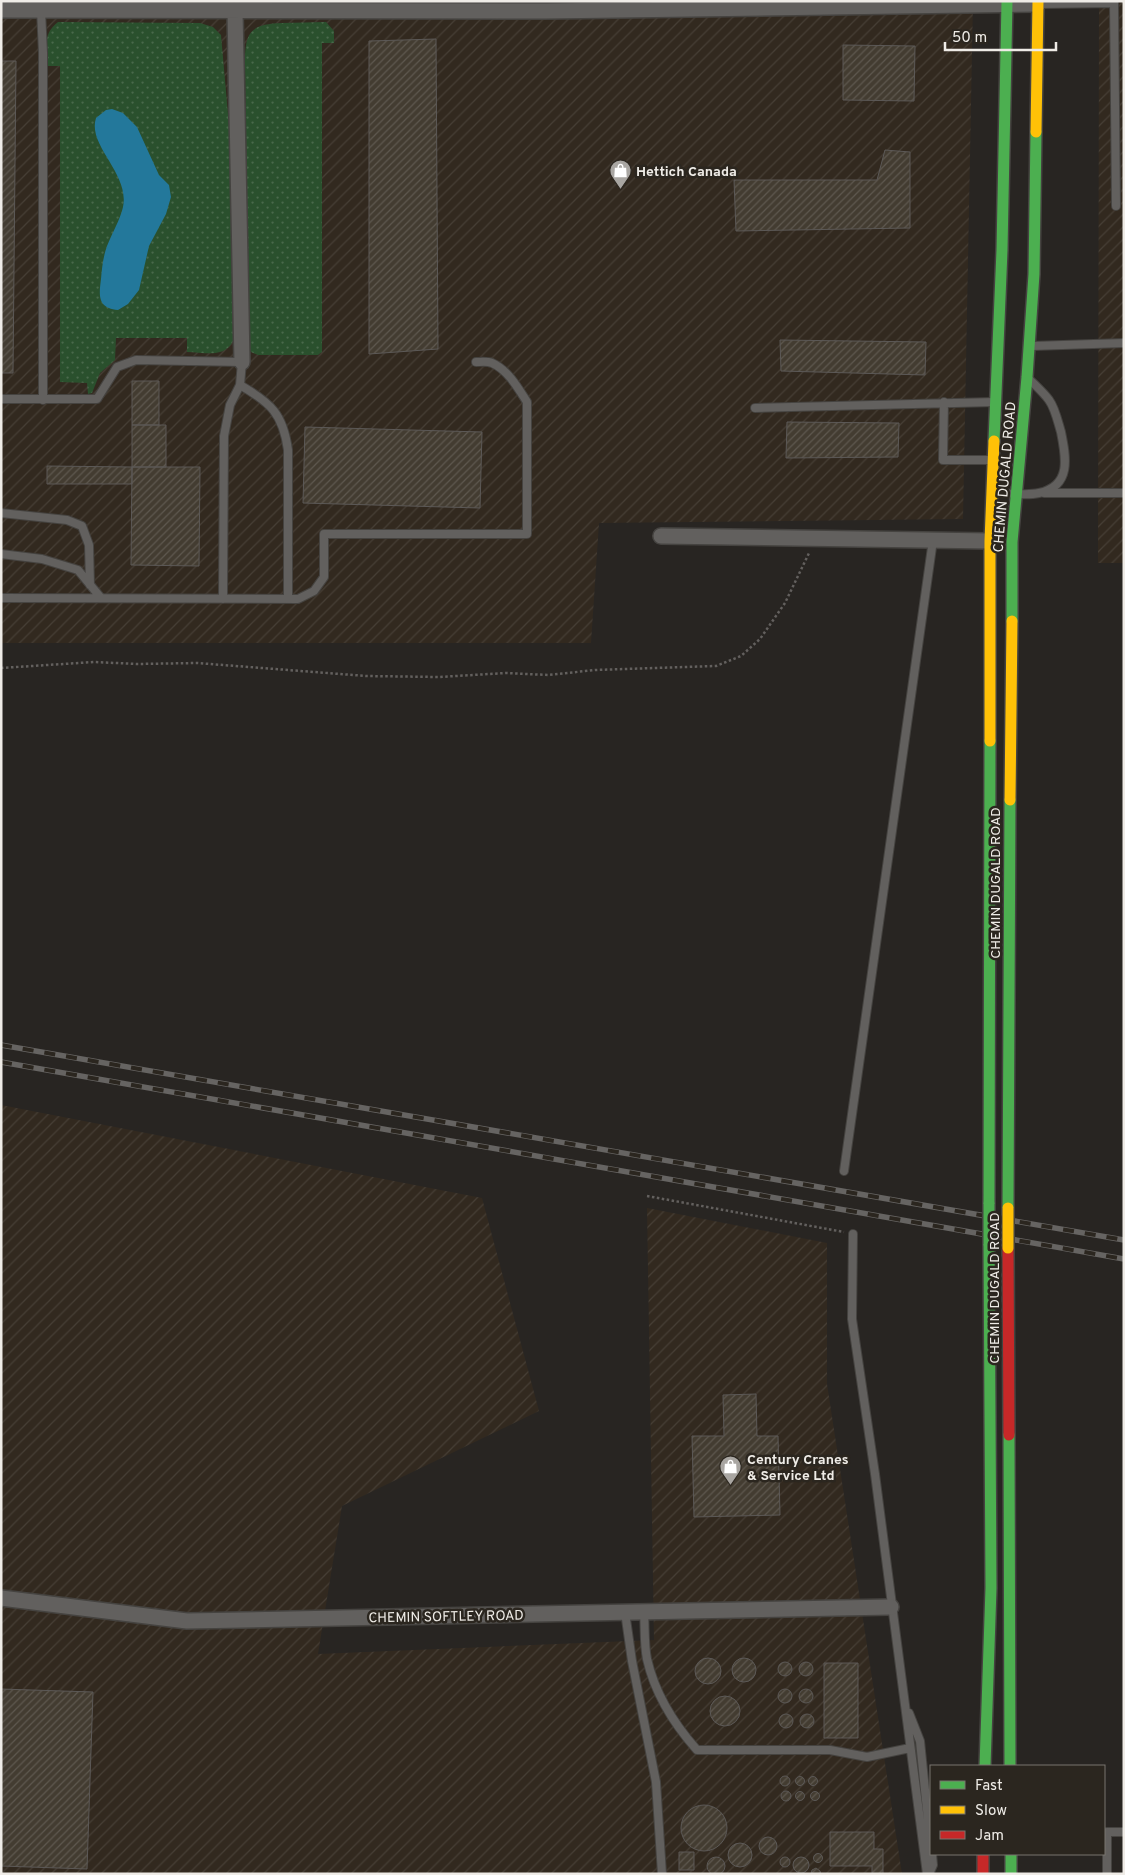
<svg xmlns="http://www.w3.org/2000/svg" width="1125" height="1875" viewBox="0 0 1125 1875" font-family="Overpass,sans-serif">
  <defs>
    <pattern id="industrial-furrows" width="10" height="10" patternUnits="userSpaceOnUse" patternTransform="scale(1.25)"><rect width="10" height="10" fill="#32291f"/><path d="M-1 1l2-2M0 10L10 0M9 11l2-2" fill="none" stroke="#463e35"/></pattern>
    <pattern id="grass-dots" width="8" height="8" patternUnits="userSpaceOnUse" patternTransform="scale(1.25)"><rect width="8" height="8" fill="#2a502d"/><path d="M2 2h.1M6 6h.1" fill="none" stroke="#49694b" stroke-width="1.8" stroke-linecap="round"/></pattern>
    <pattern id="building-hatch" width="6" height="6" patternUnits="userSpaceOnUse" patternTransform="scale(1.25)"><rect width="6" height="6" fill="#433c31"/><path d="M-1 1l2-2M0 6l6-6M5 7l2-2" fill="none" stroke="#5e584f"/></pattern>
  </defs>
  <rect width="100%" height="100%" fill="#282522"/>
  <path fill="url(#industrial-furrows)" d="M1,1H973L963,519L599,523L591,643H1Z
    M1099,1H1124V563H1098Z
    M1,1105L482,1198L539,1411L342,1506L318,1654L654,1640L647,1208L827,1243V1384L902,1874H1Z"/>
  <path fill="url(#grass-dots)" d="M58,22L200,23L213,27L221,35L230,137L233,341C224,359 204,352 187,352V338H116L115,360L100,373L92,393L88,394L87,383L60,382V66H48C47,48 42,34 58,22Z
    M326,22L334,31V43H322V352L318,355H258L251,352L249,349L245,65C245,34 248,24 282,23C297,23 311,22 326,22Z"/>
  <path fill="#23789b" d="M112,109L123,113L137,127L159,175L169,185L171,197L166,214L149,246L139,290L128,304L118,310C97,308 99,295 101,279C102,268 103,257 107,246C112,233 120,220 123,207C130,173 87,146 96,118L106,110Z"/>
  <path fill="url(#building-hatch)" stroke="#5c5957" d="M436,39L438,349L369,354V41Z
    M843,45L915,46L914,101L843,100Z
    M1,61H16L13,373H1Z
    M885,150L910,152V228L736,231L734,180H877Z
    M780,340L926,342L925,375L781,371Z
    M132,381H159V425H132Z
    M787,422L899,423L898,457L786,458Z
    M132,425H166V467H132Z
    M305,427L482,432L480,508L303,503Z
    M47,466L132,467V484H47Z
    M132,467H200L199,566L131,565Z
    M756,1394L757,1436H778L780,1515L694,1517L692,1436H724L723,1395Z
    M732 1670a12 12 0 1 1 24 0a12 12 0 1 1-24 0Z
    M695 1671a13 13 0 1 1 26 0a13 13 0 1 1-26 0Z
    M799 1669a7 7 0 1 1 14 0a7 7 0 1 1-14 0Z
    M778 1669a7 7 0 1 1 14 0a7 7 0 1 1-14 0Z
    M824,1663H858V1738H824Z
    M799 1696a7 7 0 1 1 14 0a7 7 0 1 1-14 0Z
    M778 1696a7 7 0 1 1 14 0a7 7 0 1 1-14 0Z
    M1,1689L93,1692L87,1869L1,1866Z
    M710 1711a15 15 0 1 1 30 0a15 15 0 1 1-30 0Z
    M779 1721a7 7 0 1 1 14 0a7 7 0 1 1-14 0Z
    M800 1721a7 7 0 1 1 14 0a7 7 0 1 1-14 0Z
    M780 1781a5 5 0 1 1 10 0a5 5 0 1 1-10 0Z
    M795.5 1781a4.5 4.5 0 1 1 9 0a4.5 4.5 0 1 1-9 0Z
    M808.5 1781a4.5 4.5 0 1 1 9 0a4.5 4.5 0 1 1-9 0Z
    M781 1796a5 5 0 1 1 10 0a5 5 0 1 1-10 0Z
    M810.5 1796a4.5 4.5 0 1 1 9 0a4.5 4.5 0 1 1-9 0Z
    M795.5 1796a4.5 4.5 0 1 1 9 0a4.5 4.5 0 1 1-9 0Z
    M681 1828a23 23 0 1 1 46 0a23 23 0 1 1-46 0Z
    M830,1832H874V1849H883V1874H872V1866H830Z
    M759 1846a9 9 0 1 1 18 0a9 9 0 1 1-18 0Z
    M728 1855a12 12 0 1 1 24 0a12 12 0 1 1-24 0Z
    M679,1852H694V1870H679Z
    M813.5 1858a4.5 4.5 0 1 1 9 0a4.5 4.5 0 1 1-9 0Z
    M793 1865a8 8 0 1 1 16 0a8 8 0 1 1-16 0Z
    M780 1862a5 5 0 1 1 10 0a5 5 0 1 1-10 0Z
    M707 1866a9 9 0 1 1 18 0a9 9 0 1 1-18 0Z
    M816,1868L820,1871L821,1874H811L812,1870Z"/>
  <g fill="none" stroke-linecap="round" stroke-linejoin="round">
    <defs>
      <path id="lane" d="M1114,3L1116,206
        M1040,4L1114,3V1
        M41,10L43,53V400
        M1032,346L1124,343
        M240,385C271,403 283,414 288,450V599
        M1,399H97L117,367L136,360L242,362L240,385L230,405L224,436L223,599
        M944,402L943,460H992
        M755,408L995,402
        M993,492C1007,493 1025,496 1039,493C1072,486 1066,457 1061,432C1058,422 1055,408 1049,400C1043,392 1036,386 1030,380
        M1044,493H1124
        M1,513L67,520L82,526L89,545L90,585
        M1,554L42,559L78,570L101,598
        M1,598L298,599L314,591L324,577V534H527V402C518,388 508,370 492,363C487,361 481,362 476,362
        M844,1171L933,540
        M853,1234L852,1319L875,1474L927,1874
        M625,1612L632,1661L656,1782L662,1874
        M644,1612C645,1627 644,1644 647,1659C655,1694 673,1723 697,1750H830L867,1757L910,1748
        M909,1713L920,1741L931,1849
        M929,1874L933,1865L932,1854
        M1107,1874V1832H1124"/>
      <path id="street" d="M1,10L546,11L1038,4
        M235,12L242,362
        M661,536L990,541
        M1,1598L187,1621L891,1607"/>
      <path id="fast" d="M994,441L1002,250L1007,1
        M1012,621V542L1027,377L1034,274L1036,132
        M989,1204L990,741
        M1008,1208L1010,800
        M1009,1435L1010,1766
        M985,1766L991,1588L989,1244
        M1011,1854V1874"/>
      <path id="slow" d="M1036,132L1038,1
        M990,741V541L994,441
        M1010,800L1012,621"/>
      <path id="jam" d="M1008,1248L1009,1435
        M983,1854V1874"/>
    </defs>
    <use href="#lane" stroke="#454340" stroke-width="10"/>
    <use href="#street" stroke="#454340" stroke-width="18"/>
    <use href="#fast" stroke="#454340" stroke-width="14"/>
    <use href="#slow" stroke="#454340" stroke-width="14"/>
    <use href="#jam" stroke="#454340" stroke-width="14"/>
    <path stroke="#63605e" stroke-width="2.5" stroke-dasharray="2.5 2.5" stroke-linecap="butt" d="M1,668L94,662L138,664L197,663L366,676L439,677L506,673L548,675L595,670L716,666L741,656L760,639L785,603L809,553
      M647,1196L844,1232"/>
    <use href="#lane" stroke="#62605e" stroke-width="8"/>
    <use href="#street" stroke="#62605e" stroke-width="15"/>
    <use href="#fast" stroke="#4caf50" stroke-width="11"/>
    <use href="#slow" stroke="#ffc107" stroke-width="11"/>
    <use href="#jam" stroke="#c62828" stroke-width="11"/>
    <defs>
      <path id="rail" d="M1,1045L1124,1240
        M1,1062L1124,1259"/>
    </defs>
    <use href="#rail" stroke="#666462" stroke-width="5.5"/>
    <use href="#rail" stroke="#2b261f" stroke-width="4" stroke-dasharray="11" stroke-linecap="butt"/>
    <defs>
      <path id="fast-bridge" d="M989,1204V1244"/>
      <path id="slow-bridge" d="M1008,1208V1248"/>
    </defs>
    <use href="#fast-bridge" stroke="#454340" stroke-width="14" stroke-linecap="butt"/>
    <use href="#slow-bridge" stroke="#454340" stroke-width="14" stroke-linecap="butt"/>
    <use href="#fast-bridge" stroke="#4caf50" stroke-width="11"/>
    <use href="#slow-bridge" stroke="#ffc107" stroke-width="11"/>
  </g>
  <defs>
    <symbol id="shop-pin" viewBox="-11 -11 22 30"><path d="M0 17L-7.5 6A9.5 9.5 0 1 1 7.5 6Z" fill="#a9a6a2" stroke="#2b261f"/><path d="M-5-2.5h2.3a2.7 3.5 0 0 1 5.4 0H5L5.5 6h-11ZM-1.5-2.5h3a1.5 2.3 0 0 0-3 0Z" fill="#fff"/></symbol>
  </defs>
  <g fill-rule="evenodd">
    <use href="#shop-pin" x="608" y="158" width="25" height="34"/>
    <use href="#shop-pin" x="718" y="1454" width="25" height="34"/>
  </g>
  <g text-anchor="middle" stroke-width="5" stroke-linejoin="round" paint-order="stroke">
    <g font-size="14" font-weight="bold" fill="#efece7" stroke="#2b261f" text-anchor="start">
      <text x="636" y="176">Hettich Canada</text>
      <text x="747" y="1464">Century Cranes<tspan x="747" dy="16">&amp; Service Ltd</tspan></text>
    </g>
    <g font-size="14" fill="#efece7" stroke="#2b261f">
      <text transform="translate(1004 477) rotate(-85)" y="5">CHEMIN DUGALD ROAD</text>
      <text transform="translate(995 883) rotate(-90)" y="5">CHEMIN DUGALD ROAD</text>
      <text transform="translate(994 1288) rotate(-90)" y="5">CHEMIN DUGALD ROAD</text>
      <text transform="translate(446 1616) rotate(-1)" y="5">CHEMIN SOFTLEY ROAD</text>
    </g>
  </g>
  <rect width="1125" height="1875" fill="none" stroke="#efece7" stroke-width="5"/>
  <rect x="930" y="1765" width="175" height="90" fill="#2b261f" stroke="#79756f"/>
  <rect x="940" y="1781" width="25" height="8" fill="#4caf50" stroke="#79756f"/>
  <text x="975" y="1790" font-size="15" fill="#efece7">Fast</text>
  <rect x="940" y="1806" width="25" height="8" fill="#ffc107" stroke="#79756f"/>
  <text x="975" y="1815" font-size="15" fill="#efece7">Slow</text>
  <rect x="940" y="1831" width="25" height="8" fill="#c62828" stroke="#79756f"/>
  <text x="975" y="1840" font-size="15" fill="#efece7">Jam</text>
  <path d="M945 42v8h111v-8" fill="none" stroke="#efece7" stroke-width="2.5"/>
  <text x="952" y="42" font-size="15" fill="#efece7" stroke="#2b261f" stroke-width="4" paint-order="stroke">50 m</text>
</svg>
